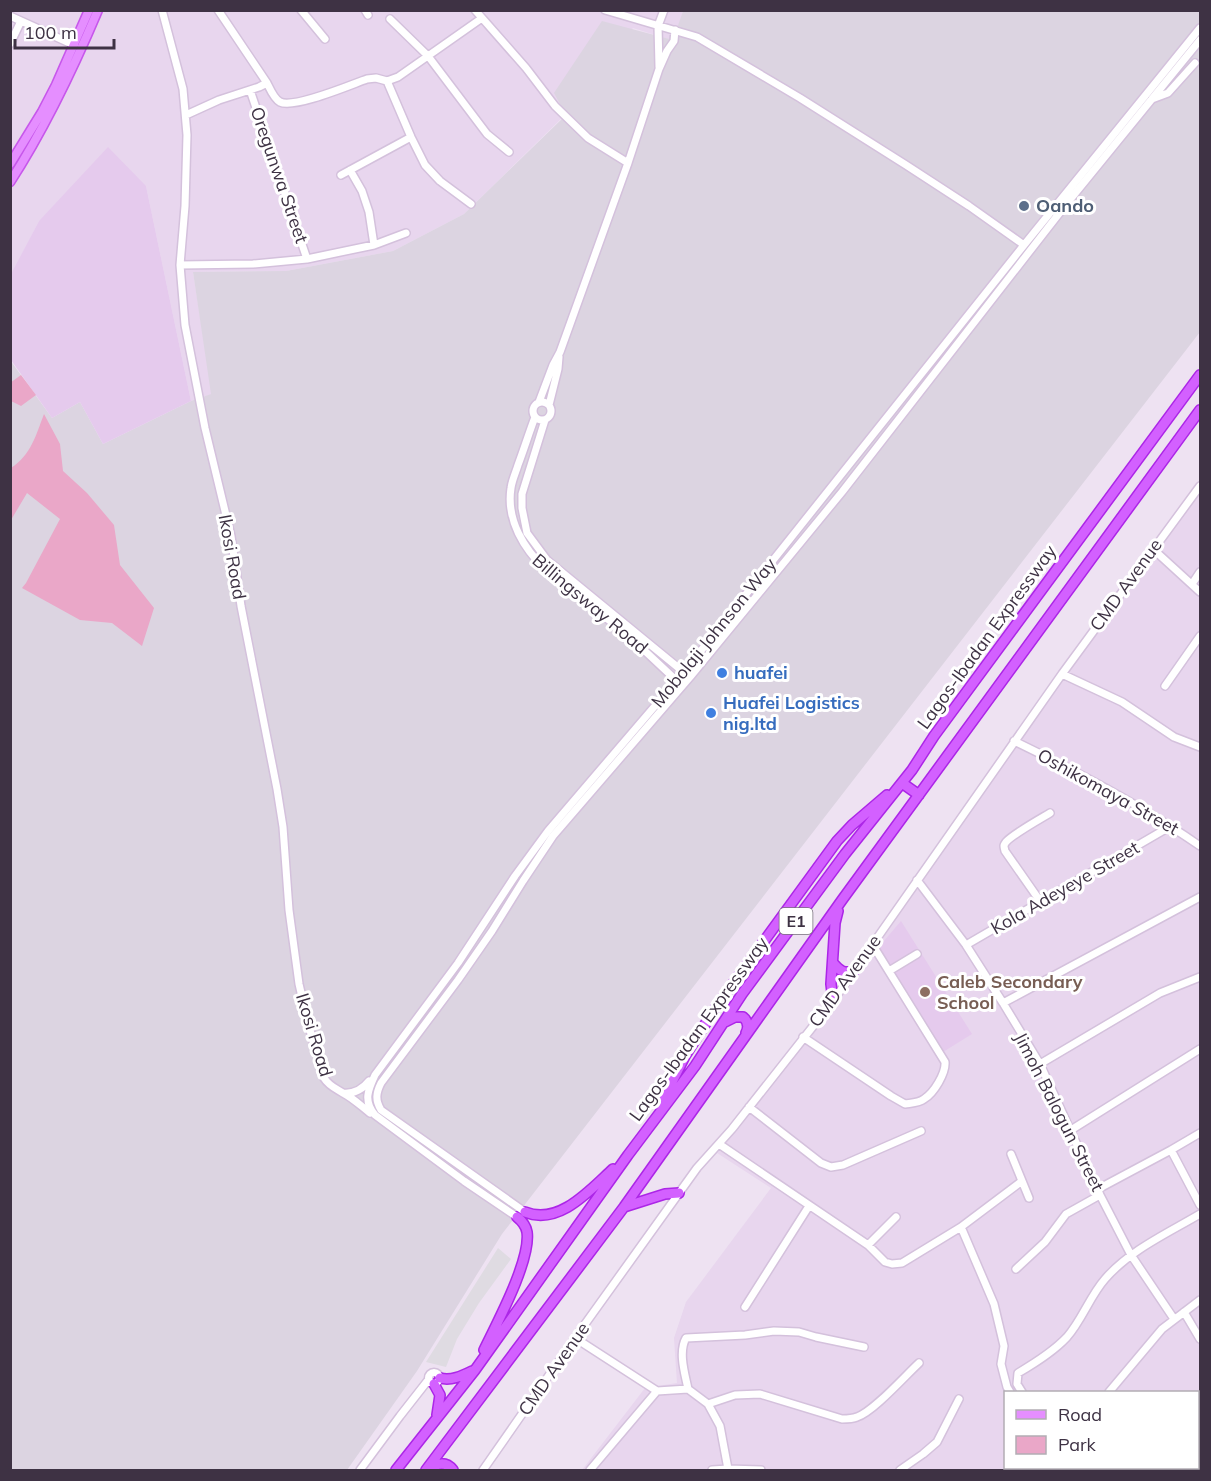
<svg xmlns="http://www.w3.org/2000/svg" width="1211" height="1481" viewBox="0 0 1211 1481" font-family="Mulish,sans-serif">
  <rect width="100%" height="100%" fill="#eee2f2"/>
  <path fill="#e8d6ee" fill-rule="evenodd" d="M11,11H683L674,41L633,28L566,114L464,214L393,251L286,271L193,272L212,394L191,401L146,186L39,221L11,276Z
    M1200,492V1470H582L645,1388L677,1383L674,1338L686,1302L771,1188L717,1153L770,1086L1070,665ZM1006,1392H1198V1468H1006Z"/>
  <path fill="#dcd4e1" d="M683,11H1200V332L502,1234L417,1371L347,1470H11L10,360L52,418L80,402L103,444L191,401L211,394L193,272L286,271L393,251L464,214L566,115L554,93L602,21L673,40Z"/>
  <path fill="#e5caed" d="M108,147L146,186L191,401L103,444L80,402L52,418L11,360L10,276L39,221Z
    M901,921L972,1034L943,1052L877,949Z"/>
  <path fill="#eaa7c8" d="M21,375L36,395L21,406L11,401L10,383Z
    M44,414L60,444L63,471L87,493L114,525L120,565L154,608L142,646L112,623L80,620L22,588L26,583L60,519L27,493L11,520V468C31,455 36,435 44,414Z"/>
  <path fill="#dfdbe2" d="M498,1248L511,1259L479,1303L457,1339L446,1367L426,1362Z"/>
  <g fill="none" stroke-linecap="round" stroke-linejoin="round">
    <defs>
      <path id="minor" d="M162,10L183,89L187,135L185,206L180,265L185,325L205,428L231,536L241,606L277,789L283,827L289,910L299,984L309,1027L324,1078C329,1086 335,1088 343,1093C353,1098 361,1106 370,1113
        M218,10L267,83
        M301,10L325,39
        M365,10L368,15
        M475,10L526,68L555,106L588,138L628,163
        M605,10L697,37L800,98L906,165L969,206L1024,245
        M10,16L74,45
        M390,19L428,56L487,134L509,152
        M10,44L21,21
        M659,67L658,26L664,10
        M387,81L411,137L425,165L440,181L471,204
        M250,90L307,259
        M1152,99L1168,93L1195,63
        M186,115L219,100L259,87L267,83C270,89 274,99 280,102C294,109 350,85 367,79L376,78L387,81L398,77L482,18
        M350,170L362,191L369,212L374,245
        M341,175L411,137
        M180,265L253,264L307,259L374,245L406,233
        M533 411a9 9 0 1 1 18 0a9 9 0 1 1-18 0Z
        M539,402L553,365L560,352L628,163L659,69L667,51L674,41L675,30
        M549,405L558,369L559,357
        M535,417C529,433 524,449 518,465C516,472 512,480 511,488C506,520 524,549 546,570L629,636L678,682
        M545,420L522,494V508L527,533L547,560L686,674
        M1153,549L1200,592
        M1192,584L1200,572
        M1062,674L1122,702L1174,737L1200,747
        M1165,686L1200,636
        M1014,741C1078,772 1141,805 1200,846
        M917,880L966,945L1003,1003L1040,1064L1100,1195L1131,1255L1174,1319
        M1040,901L1005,851C1004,846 1003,846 1006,842C1013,834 1040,819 1050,813
        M966,945L1164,830
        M889,971L917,954
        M1003,1003L1200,897
        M803,1037L891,1096L905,1104C911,1103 919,1103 924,1099C934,1093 946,1073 945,1062L872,944
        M1040,1064L1160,993L1200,977
        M343,1093C354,1094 362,1090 369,1081
        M749,1107L821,1163L831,1167L843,1165L921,1131
        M1071,1130L1200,1049
        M719,1144L868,1245L885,1262L892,1264L902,1263L961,1227L1022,1181
        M1171,1150L1200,1205
        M1011,1154L1029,1198
        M1098,1189L1171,1150L1200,1133
        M525,1212L381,1110C375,1100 376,1093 381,1083L458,980L492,931L523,881L553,836L690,677L842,492L1068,202L1200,40
        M517,1217L464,1181L375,1115C363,1101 368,1090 375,1075L458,963L515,876L548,831L684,672L1024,245L1200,28
        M961,1227L994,1304L1004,1346L1001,1364L1007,1387L1010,1392
        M868,1245L896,1217
        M1016,1269L1045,1242L1066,1214L1100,1195
        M745,1307L809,1206
        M1184,1312L1200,1339
        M575,1338L657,1391
        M428.5 1378a5.5 5.5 0 1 1 11 0a5.5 5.5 0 1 1-11 0Z
        M688,1389C685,1374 678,1352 686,1338L745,1335L774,1331L799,1332L816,1337L864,1347
        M657,1391L688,1389L708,1404L720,1426L728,1469
        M1022,1392L1017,1384L1018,1373C1035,1363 1053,1352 1067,1337C1082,1320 1090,1296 1105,1279C1130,1250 1168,1233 1200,1214
        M1109,1392L1162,1329L1200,1300
        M708,1404L735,1395L760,1394L842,1419C847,1419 852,1419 857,1417C873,1412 905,1376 919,1363
        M1198,1442L1200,1440
        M1124,1468L1126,1470
        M360,1470L400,1416L429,1379
        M483,1470L575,1338L697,1168L732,1129L833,1001L1062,674L1200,486
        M590,1470L657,1391
        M712,1470L728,1469L761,1470
        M900,1470L923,1454L937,1442L959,1399
        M1023,1470L1027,1468
        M1149,1470L1154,1468"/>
      <path id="major" d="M10,164L42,112L56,85L89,10
        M10,182C45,128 73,69 98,10"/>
      <path id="highway" d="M902,783L919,795
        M833,963C840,971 844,974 854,971
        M833,1001L831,984L835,923L838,911
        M725,1022L735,1017H743C748,1021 749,1027 746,1033
        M661,1104L685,1056L716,1007L837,841L852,825L887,795
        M624,1207L665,1194L679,1193
        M525,1212C559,1226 590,1190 613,1169
        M484,1350C497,1323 531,1260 527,1232C526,1226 522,1221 517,1217
        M440,1378C451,1381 462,1376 472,1371
        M434,1384L440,1395L437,1415
        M429,1469C437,1463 446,1461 453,1470
        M396,1470L475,1370L628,1155L695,1066L742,994L845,854L912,770L934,736L1200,375
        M426,1470L624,1207L842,900L1200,410"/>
    </defs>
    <use href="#minor" stroke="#d4c1dc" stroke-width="10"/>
    <use href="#major" stroke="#c757eb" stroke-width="11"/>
    <use href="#highway" stroke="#ac26e7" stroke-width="12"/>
    <use href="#minor" stroke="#fff" stroke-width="7"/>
    <use href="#major" stroke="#e58eff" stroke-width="8"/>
    <use href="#highway" stroke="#d360ff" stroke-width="9"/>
  </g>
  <circle fill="#5c6f8a" stroke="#fff" stroke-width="2" cx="1024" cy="206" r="6"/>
  <g fill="#3f7fe0" stroke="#fff" stroke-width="2">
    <circle cx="722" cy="673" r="6"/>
    <circle cx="711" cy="713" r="6"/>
  </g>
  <circle fill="#8d6e63" stroke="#fff" stroke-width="2" cx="925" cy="992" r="6"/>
  <g text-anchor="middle" stroke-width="6" stroke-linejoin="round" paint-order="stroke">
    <rect fill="#fff" stroke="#78707c" stroke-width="1.5" x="779.5" y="908" width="33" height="26" rx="4.5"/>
    <g font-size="16" font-weight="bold" fill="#3e3244">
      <text x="796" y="927">E1</text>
    </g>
    <g font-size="18" fill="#3e3244" stroke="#fff">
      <text transform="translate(279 175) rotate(71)" y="6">Oregunwa Street</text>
      <text transform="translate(232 557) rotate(80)" y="6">Ikosi Road</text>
      <text transform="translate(1126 585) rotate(-54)" y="6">CMD Avenue</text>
      <text transform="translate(590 604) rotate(40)" y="6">Billingsway Road</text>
      <text transform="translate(714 633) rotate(-51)" y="6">Mobolaji Johnson Way</text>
      <text transform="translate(987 637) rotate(-54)" y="6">Lagos-Ibadan Expressway</text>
      <text transform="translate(1108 792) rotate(29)" y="6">Oshikomaya Street</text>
      <text transform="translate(1065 888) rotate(-30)" y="6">Kola Adeyeye Street</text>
      <text transform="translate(845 981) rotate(-54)" y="6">CMD Avenue</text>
      <text transform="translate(699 1029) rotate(-54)" y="6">Lagos-Ibadan Expressway</text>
      <text transform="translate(314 1035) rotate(73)" y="6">Ikosi Road</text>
      <text transform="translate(1059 1112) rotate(63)" y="6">Jimoh Balogun Street</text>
      <text transform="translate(554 1369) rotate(-55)" y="6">CMD Avenue</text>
    </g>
    <g font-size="18" font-weight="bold" fill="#4e5e75" stroke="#fff" text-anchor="start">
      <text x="1036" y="212">Oando</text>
    </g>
    <g font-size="18" font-weight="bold" fill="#366cbe" stroke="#fff" text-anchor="start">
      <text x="734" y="679">huafei</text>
      <text x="723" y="709">Huafei Logistics<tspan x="723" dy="21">nig.ltd</tspan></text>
    </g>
    <g font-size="18" font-weight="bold" fill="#785e54" stroke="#fff" text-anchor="start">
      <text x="937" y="988">Caleb Secondary<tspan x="937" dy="21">School</tspan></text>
    </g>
  </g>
  <rect width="1211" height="1481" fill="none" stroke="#3e3244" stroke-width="24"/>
  <rect x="1004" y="1391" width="195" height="78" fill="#ffffff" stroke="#b2adb4" stroke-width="1.5"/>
  <rect x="1016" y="1410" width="30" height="9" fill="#e58eff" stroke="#b2adb4" stroke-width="1.5"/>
  <text x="1058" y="1421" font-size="18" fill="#3e3244">Road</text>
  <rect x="1016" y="1436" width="30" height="18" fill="#eaa7c8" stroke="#b2adb4" stroke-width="1.5"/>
  <text x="1058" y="1451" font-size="18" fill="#3e3244">Park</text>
  <path d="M15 39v9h99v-9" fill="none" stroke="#3e3244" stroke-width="3"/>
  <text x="24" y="39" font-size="18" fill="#3e3244" stroke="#ffffff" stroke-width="4.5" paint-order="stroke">100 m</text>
</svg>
